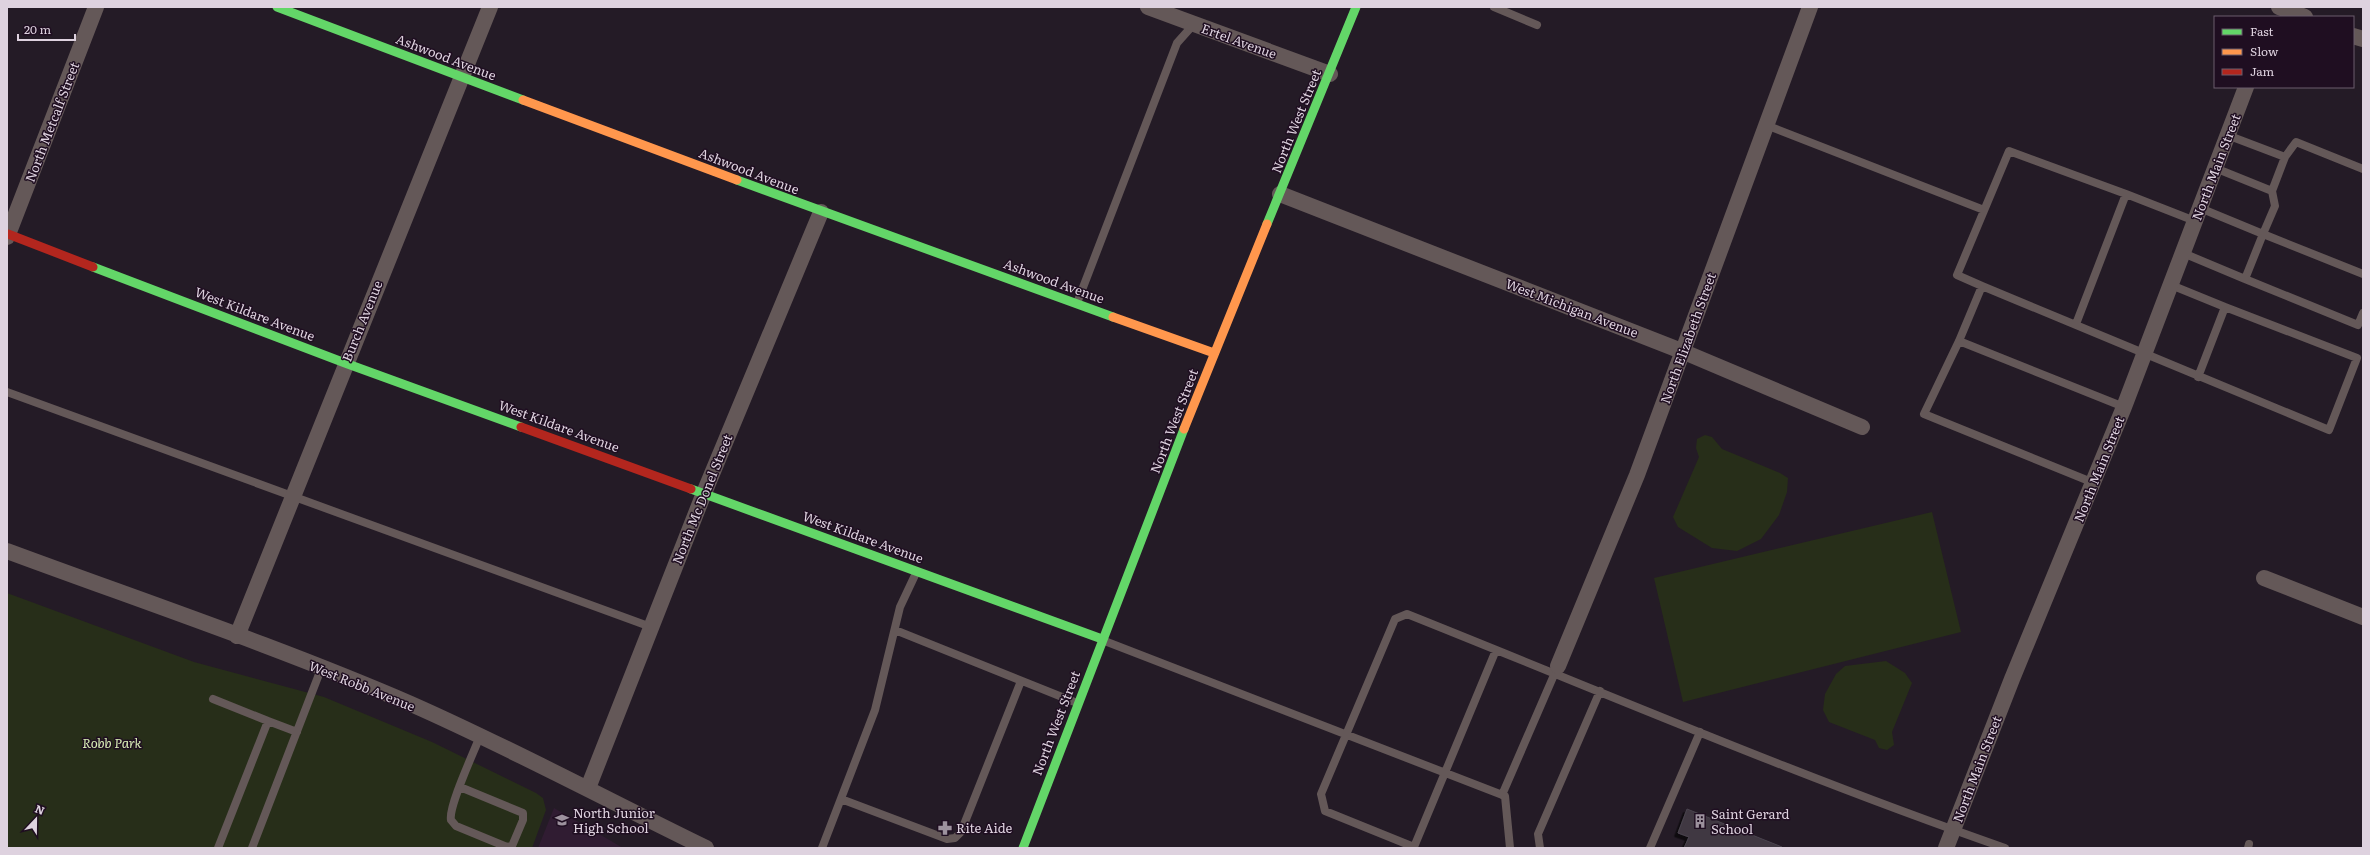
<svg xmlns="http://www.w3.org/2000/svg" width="2370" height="855" viewBox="0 0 2370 855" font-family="Literata,serif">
  <defs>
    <filter id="shadow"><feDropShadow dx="-3.5" dy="3.5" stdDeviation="0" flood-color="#0009"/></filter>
  </defs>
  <rect width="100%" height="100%" fill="#241b26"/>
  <path fill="#301c32" d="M554,808L594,831L623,848H538Z"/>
  <path fill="#272e19" d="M1705,435L1712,437L1722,449L1780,473L1788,478L1787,492L1779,515L1761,539L1737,551L1712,548L1678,527L1673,517L1699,457L1696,448L1697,439Z
    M1932,512L1961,632L1683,702L1654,578Z
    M7,593L194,662L324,697L432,742L536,793L543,798L546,810L532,848H7Z
    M1886,661L1905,673L1912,683L1892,732L1894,745L1887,750L1879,748L1875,740L1829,722L1823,710L1825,694L1836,674L1845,666Z"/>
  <path fill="#3f3842" stroke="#4a444e" filter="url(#shadow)" d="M1687,809L1782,847V848H1684L1689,837L1678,833Z"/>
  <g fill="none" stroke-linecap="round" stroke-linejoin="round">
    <path stroke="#645858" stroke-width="8" d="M1494,7L1537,25
      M1766,125L1984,210
      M2227,135L2285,157L2272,191L2275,206L2263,234L2363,274
      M2285,157L2296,142L2363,169
      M2215,168L2272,191
      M2183,253L2245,279L2263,234L2200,208
      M2245,279L2358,325L2363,313
      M2171,285L2225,307L2198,377
      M1982,286L1957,275L2009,151L2126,194
      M1077,303L1177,43L1194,24
      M2076,324L2126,194L2195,221
      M1959,341L2124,407
      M7,392L651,627
      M2094,483L1924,414L1959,341L1982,286C2098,333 2213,383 2329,430L2357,358L2225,307
      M895,630L1077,703
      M1102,640L1505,796L1510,848
      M1496,650L1414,847L1325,811L1321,794L1395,619L1407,614C1605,693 1803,778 2005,848
      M213,699L268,721
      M460,787L523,813V820L512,846L507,847L456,826L451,820C448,807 474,752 480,736
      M1502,795L1557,668
      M841,799L947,839L955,838L961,832L1021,681
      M218,848L268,721L297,732
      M252,848L321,669
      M822,848L875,710L900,607L916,573
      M1540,848L1538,834L1600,691
      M1650,848L1700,732
      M2248,848L2249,844"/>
    <path stroke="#645858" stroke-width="16" d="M1148,7L1330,74
      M2279,7L2305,17
      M2353,36L2363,39
      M1280,194L1684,352L1862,427
      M7,237L96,7
      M7,551C142,601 279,647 411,704C511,748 607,800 706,848
      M2264,578L2363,617
      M237,636L490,7
      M1558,666L1637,475L1810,7
      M588,788L704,493L821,212
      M1946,848L2012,679L2124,407L2246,87"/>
    <path stroke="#63d668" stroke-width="9" d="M277,7L523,100
      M737,180L1113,317
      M1267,224L1356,7
      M93,267L345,363L521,427
      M691,489L1102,639
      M1023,848L1184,429"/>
    <path stroke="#ff974d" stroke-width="9" d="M523,100L737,180
      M1113,317L1214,353
      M1184,429L1267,224"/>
    <path stroke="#b3261e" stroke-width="9" d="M8,234L93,267
      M521,427L691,489"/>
  </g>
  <defs>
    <symbol id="school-bare" viewBox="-9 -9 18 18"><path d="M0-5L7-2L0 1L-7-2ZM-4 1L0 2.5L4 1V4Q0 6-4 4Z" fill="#9d929e" stroke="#1f0e21" stroke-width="2.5" paint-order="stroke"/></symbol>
    <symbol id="building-bare" viewBox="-9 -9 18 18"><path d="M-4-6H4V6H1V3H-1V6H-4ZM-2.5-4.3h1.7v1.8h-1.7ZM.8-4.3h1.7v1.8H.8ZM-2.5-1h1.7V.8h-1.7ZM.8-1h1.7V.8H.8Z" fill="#9d929e" stroke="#1f0e21" stroke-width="2.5" paint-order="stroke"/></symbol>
    <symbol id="pharmacy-bare" viewBox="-9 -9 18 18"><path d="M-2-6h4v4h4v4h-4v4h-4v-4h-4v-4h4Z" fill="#9d929e" stroke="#1f0e21" stroke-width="2.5" paint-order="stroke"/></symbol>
  </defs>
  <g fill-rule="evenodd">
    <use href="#school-bare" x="552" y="810" width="20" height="20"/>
    <use href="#building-bare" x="1690" y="811" width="20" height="20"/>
    <use href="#pharmacy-bare" x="935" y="818" width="20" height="20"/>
  </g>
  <g text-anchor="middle" stroke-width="3" stroke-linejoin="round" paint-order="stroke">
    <g font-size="13" fill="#ded2df" stroke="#1f0e21">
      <text transform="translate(1239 41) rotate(20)" y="5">Ertel Avenue</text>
      <text transform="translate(446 57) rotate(21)" y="5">Ashwood Avenue</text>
      <text transform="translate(1296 121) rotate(-68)" y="5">North West Street</text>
      <text transform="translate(52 122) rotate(-69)" y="5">North Metcalf Street</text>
      <text transform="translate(2216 167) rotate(-69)" y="5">North Main Street</text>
      <text transform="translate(749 171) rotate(21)" y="5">Ashwood Avenue</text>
      <text transform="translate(1054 281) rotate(20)" y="5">Ashwood Avenue</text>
      <text transform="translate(1572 308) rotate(21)" y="5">West Michigan Avenue</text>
      <text transform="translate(255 314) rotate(21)" y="5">West Kildare Avenue</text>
      <text transform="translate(362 321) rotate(-68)" y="5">Burch Avenue</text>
      <text transform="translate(1688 338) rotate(-70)" y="5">North Elizabeth Street</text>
      <text transform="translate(1174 421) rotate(-69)" y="5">North West Street</text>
      <text transform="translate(559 426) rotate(20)" y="5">West Kildare Avenue</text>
      <text transform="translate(2099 469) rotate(-68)" y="5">North Main Street</text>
      <text transform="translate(702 499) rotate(-68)" y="5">North Mc Donel Street</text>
      <text transform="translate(863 537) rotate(20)" y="5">West Kildare Avenue</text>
      <text transform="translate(362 686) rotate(22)" y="5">West Robb Avenue</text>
      <text transform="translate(1056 723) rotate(-69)" y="5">North West Street</text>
      <text transform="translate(1977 769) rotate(-69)" y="5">North Main Street</text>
    </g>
    <g font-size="13" font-style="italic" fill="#d9eeb6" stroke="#1f0e21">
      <text x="112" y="748">Robb Park</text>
    </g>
    <g font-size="13" fill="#ded2df" stroke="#1f0e21" text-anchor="start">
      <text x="573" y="818">North Junior<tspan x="573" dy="15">High School</tspan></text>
      <text x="1711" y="819">Saint Gerard<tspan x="1711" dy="15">School</tspan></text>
      <text x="956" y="833">Rite Aide</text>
    </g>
  </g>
  <rect width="2370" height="855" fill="none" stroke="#ded2df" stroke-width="16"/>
  <rect x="2214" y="16" width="140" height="72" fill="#1f0e21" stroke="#6b5c6d"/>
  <rect x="2222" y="29" width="20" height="6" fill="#63d668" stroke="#6b5c6d"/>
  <text x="2250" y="36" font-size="12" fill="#ded2df">Fast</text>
  <rect x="2222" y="49" width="20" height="6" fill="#ff974d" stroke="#6b5c6d"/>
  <text x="2250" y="56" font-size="12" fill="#ded2df">Slow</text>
  <rect x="2222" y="69" width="20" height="6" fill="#b3261e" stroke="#6b5c6d"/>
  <text x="2250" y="76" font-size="12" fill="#ded2df">Jam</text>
  <g transform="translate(36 819) rotate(22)" stroke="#1f0e21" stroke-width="3" paint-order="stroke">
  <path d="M0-3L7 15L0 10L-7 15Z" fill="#ded2df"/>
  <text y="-6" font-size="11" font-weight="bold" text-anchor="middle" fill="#ded2df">N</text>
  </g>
  <path d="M18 34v6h57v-6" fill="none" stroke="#ded2df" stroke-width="2"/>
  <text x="24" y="34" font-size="12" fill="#ded2df" stroke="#1f0e21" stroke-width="3" paint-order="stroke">20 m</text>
</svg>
